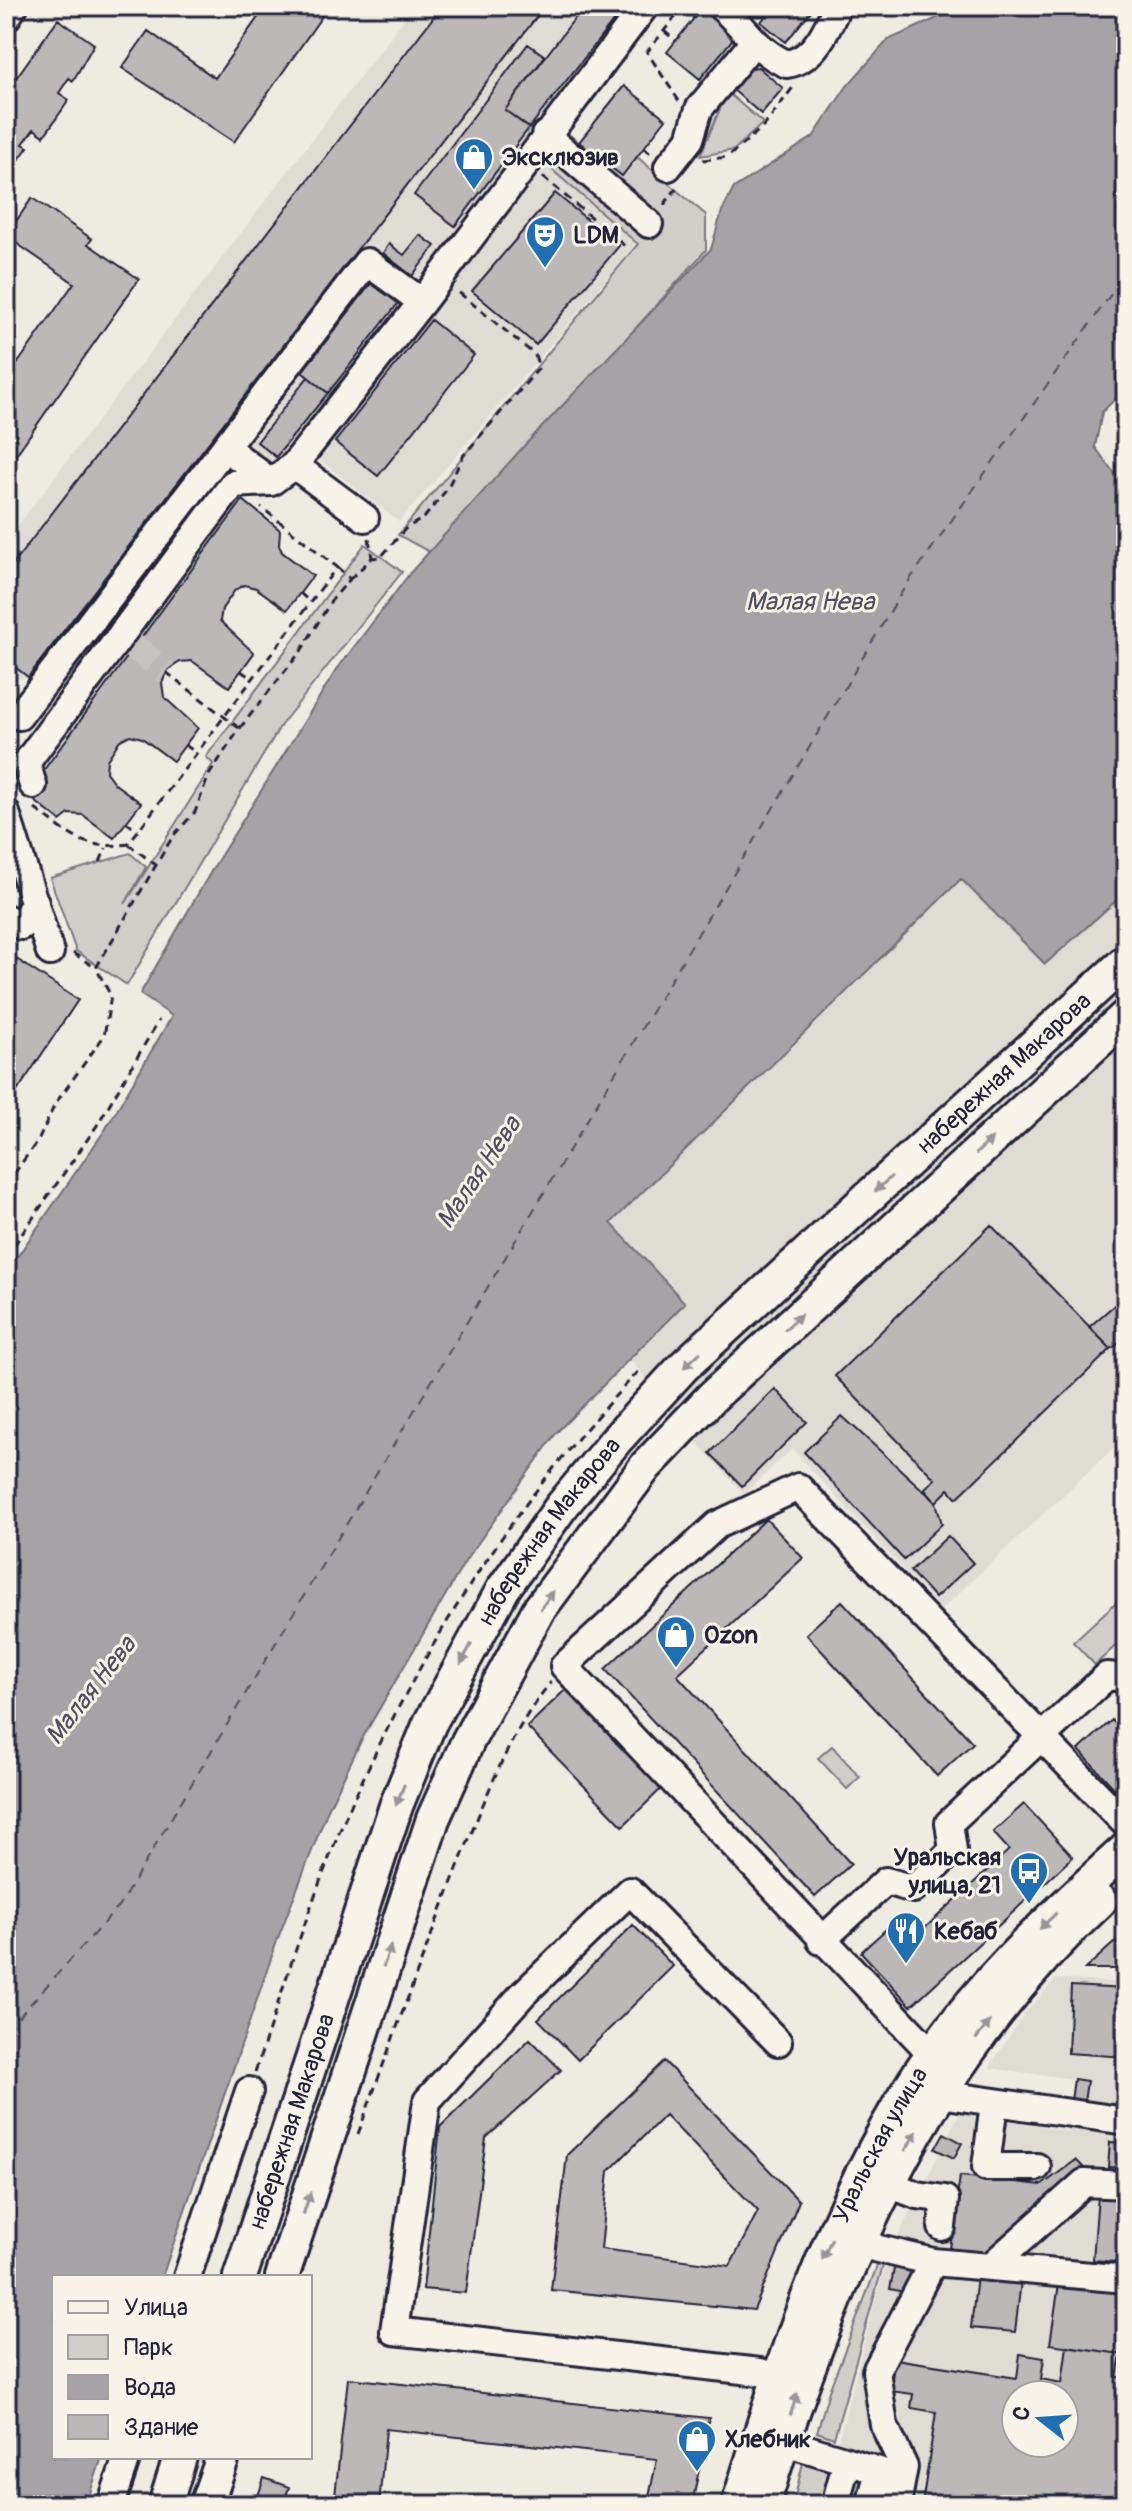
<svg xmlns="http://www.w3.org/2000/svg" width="1132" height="2511" viewBox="0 0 1132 2511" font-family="Pangolin,sans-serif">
  <rect width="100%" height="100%" fill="#eeebe1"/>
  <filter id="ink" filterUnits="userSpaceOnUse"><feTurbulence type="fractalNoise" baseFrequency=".0125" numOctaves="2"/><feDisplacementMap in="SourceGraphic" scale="16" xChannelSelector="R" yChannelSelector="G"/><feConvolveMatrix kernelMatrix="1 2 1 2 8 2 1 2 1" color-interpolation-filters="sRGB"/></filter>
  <g filter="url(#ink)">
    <path fill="#dfdcd4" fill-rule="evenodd" d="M414,6H666L543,162L638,243L399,522L297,442L274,472L219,430L29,677L6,682V541Z
      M962,879L1045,964L1126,892V1436L941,1610L792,1449L744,1494L700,1446L628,1357L685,1302L610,1223Z
      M1056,1979L1126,1983V2505H829L833,2461L880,2283L901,2230L960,2112L1067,2131L1074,2079L989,2068L1024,2014ZM1016,2395H1064V2443H1016Z"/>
    <path fill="#d1cdc9" stroke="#7a7882" stroke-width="2" d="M727,92L763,123L734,150L700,156Z
      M566,132L621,175L637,157L706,215V250L433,554L398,535L638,244L543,162Z
      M365,544L402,572L281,725L127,985L76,951L50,878L130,853L146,867L125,904L213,764L206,757Z
      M1126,1593V1636L1095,1665L1073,1642Z
      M832,1746L860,1777L847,1789L818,1758Z
      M879,2261L884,2262L834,2438L817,2432L829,2391Z
      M804,2458L833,2461L829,2505H793Z"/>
    <path fill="#a6a3a6" stroke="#716f7b" stroke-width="2" d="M964,6H1126V388L1102,412L1095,447L1126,489V892L1045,964L961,879L611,1223L685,1303L557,1432L466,1560L363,1737L329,1807L278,1938L162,2277H54V2457H102L86,2505H6V1273L105,1130L172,1016L140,994L213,868L335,672L411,572L524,446L711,249L722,211L734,188L813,137L847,86L888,40Z"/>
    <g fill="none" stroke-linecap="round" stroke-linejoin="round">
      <path stroke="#504f60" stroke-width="2" stroke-dasharray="10 8" stroke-linecap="butt" d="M6,2031L119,1906L906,585L1126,273"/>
    </g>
    <path fill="#bbb8b7" stroke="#22223b" stroke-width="2" fill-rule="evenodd" d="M266,6H329L234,142L122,68L148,31L215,78Z
      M442,6H545L28,677L6,660V573Z
      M584,6H625L529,128L505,110Z
      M773,6L789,9L815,6L786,42L761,22Z
      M703,7L737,34L700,79L667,52Z
      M58,19L94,44L73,81L69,78L59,93L69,100L44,136L34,129L23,144L28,147L15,165L11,162L6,169V92Z
      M528,44L545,56L505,110L529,128L455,226L414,195Z
      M758,67L783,88L761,114L733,90L751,68Z
      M624,86L666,119L622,176L579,142Z
      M555,193L619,246L536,345L472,291Z
      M32,198L92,239L88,244L139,279L6,469V380L74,283L6,236Z
      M420,235L435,246L412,276L383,253L389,244L404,255Z
      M377,276L403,297L328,393L302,372Z
      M431,320L474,355L378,476L335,442Z
      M308,377L328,393L276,457L257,442Z
      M243,500L280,530L279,545L282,552L313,576L287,610L256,588L244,585L235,590L222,609L220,621L254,653L229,687L192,661L180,662L168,670L162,683L164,697L198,728L173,761L142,738L130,735L120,740L107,760L106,772L115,784L141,803L114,838L83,815L69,814L60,821L26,794Z
      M6,952L78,1000L6,1108Z
      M991,1225L1111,1349L957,1498L949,1489L936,1502L924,1489L935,1479L835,1376Z
      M1126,1295V1338L1111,1349L1089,1327Z
      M775,1389L807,1422L742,1486L710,1453Z
      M842,1416L936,1502L942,1524L904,1560L804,1452Z
      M766,1519L803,1558L677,1675L851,1864L815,1897L605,1669Z
      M948,1536L973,1563L935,1598L910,1571Z
      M842,1601L973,1743L937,1776L806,1634Z
      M566,1689L661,1789L623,1826L527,1727Z
      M1112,1720L1126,1735V1801L1079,1750Z
      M1024,1804L1073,1857L911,2006L861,1952L894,1922L911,1941L1009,1850L993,1832Z
      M633,1925L673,1966L578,2060L538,2019Z
      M1126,1932V1969H1085Z
      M1071,1986L1126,1989V2057L1068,2053Z
      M530,2039L561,2070L486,2138L466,2293L423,2289L440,2127Z
      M664,2061L799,2201L754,2310L551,2290L567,2155ZM665,2115L758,2211L730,2266L601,2249L609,2171Z
      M1074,2079L1087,2081L1084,2103L1071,2101Z
      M944,2133L962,2143L954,2158L935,2149Z
      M1110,2142L1126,2143V2168L1108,2167Z
      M1076,2160L1090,2174L997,2256H949L960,2176L1042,2185Z
      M1098,2195L1126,2197V2263L1093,2260Z
      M895,2264L918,2268L914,2294L890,2289Z
      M977,2276L1021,2281L1015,2332L971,2328Z
      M1060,2277L1126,2287V2379L1117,2377L1121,2354L1050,2344Z
      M1067,2346L1121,2354L1117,2377L1126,2379V2505H922L936,2412L911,2408L913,2394L890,2391L895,2359L1017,2378L1020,2354L1044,2358L1041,2379L1062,2383ZM1016,2395H1064V2443H1016Z
      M348,2378L709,2418L692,2505H647L657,2459L386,2429L379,2505H334Z
      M850,2476L869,2481L863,2505H842Z
      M264,2478L289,2487L283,2505H255Z"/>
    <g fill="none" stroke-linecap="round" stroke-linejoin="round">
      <path stroke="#c5c3c0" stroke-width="26" stroke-dasharray="26 13" stroke-linecap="butt" d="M133,646L166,672"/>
      <defs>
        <path id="minor" d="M720,6C745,26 756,51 787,64C814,60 828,28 837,6
          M6,18L14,6
          M545,135L649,224
          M668,167L690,139L699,109L753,43
          M225,447L271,482L294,465L422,302L645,6
          M294,465L365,518
          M19,716L367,262L422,302
          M33,785L26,763L233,484L271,482
          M6,813L50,952
          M6,918L21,926L35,902
          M821,1941L886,1881L913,1889L953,1850L949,1823L1107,1676L1126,1678
          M947,2064L933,2055L564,1666L717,1525L798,1487L1126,1824
          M926,2087L939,2094L1126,2121
          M994,2103L986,2167H1037
          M886,2183L917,2195L945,2199L942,2227
          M858,2244L933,2262L1126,2279
          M991,2266L1084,2183L1126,2185
          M187,2277L249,2091
          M777,2377L760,2372L394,2331L427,2101L523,1994L630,1891L778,2042
          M782,2441L847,2461L835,2505
          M847,2461L879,2471L870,2505
          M111,2505L127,2457
          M897,2505L904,2467L884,2425L876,2371L933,2262"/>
        <g id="major">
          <path id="s1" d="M240,2277L396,1806L430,1723L503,1589L561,1507L616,1440L684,1366L1126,961"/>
          <path d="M282,2277L433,1819L468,1741L538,1611L646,1466L712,1397L1126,1016"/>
          <path d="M165,2505L180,2457"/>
          <path d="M206,2505L223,2457"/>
          <path id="s2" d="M738,2505C783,2358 831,2212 914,2081C970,1992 1049,1919 1126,1849"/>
          <path d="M763,2505C832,2278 922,2065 1100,1901"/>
        </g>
      </defs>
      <use href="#minor" stroke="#22223b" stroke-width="32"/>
      <use href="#major" stroke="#22223b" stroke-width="38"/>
      <path stroke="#22223b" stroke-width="3" stroke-dasharray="8 6" stroke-linecap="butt" d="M682,8L694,19
        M761,14L767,6
        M664,31L676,41
        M679,101L647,52L684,6
        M644,148L651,153
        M703,160L728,157L764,126L794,86
        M543,177L626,247
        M664,205L676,189
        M369,538L372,558
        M350,579L372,558L381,557L406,528L424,518L447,489L463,456L539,368L535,355L457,291
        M300,593L309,601
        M241,671L251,678
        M166,672L239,728
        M1115,716L1126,700
        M185,745L195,752
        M35,809C70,834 82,851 128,844L337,567L261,507
        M126,822L138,831
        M128,844L156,865
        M100,862L106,848
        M73,953L96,968L173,836L195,812L209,775L240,728L301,651L331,601L350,579L337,567
        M6,1185L39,1139L55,1104L104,1036L111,996L96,968
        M6,1257L96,1127L159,1020
        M255,2072C284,1986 311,1898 347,1814C418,1653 517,1496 640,1370
        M358,2134C393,2038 427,1943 465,1849C488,1792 511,1730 551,1682"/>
      <use href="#minor" stroke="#f7f3e8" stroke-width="26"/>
      <use href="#major" stroke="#f7f3e8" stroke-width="32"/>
    </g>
    <defs><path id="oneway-solid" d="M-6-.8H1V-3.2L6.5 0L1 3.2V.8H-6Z" transform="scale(2)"/></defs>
    <g fill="#97959a">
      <use href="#oneway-solid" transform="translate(984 1146) rotate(-43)"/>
      <use href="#oneway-solid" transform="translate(883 1184) rotate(137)"/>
      <use href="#oneway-solid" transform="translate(793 1322) rotate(-43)"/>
      <use href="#oneway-solid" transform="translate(692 1360) rotate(137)"/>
      <use href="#oneway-solid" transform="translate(547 1600) rotate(-54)"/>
      <use href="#oneway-solid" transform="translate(466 1654) rotate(118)"/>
      <use href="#oneway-solid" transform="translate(400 1795) rotate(112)"/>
      <use href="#oneway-solid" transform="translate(1048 1921) rotate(136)"/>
      <use href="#oneway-solid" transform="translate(387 1956) rotate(-71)"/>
      <use href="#oneway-solid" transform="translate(983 2030) rotate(-52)"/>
      <use href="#oneway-solid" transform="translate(911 2141) rotate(-59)"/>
      <use href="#oneway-solid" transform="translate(307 2203) rotate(-72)"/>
      <use href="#oneway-solid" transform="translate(827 2249) rotate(114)"/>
      <use href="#oneway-solid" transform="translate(794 2404) rotate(-72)"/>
    </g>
  </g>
  <defs>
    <symbol id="shop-pin" viewBox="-11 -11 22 30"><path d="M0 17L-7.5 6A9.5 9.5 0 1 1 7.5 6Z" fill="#1f6fb2" stroke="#f7f3e8"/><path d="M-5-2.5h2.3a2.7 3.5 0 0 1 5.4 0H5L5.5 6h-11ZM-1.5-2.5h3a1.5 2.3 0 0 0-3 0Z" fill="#fff"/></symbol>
    <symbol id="theatre-pin" viewBox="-11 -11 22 30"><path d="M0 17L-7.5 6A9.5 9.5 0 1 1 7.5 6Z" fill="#1f6fb2" stroke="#f7f3e8"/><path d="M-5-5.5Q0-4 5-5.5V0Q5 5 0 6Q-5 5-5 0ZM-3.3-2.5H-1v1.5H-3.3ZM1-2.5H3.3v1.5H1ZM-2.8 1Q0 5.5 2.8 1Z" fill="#fff"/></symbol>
    <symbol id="bus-pin" viewBox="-11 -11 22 30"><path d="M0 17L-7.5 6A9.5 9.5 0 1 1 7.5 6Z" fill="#1f6fb2" stroke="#f7f3e8"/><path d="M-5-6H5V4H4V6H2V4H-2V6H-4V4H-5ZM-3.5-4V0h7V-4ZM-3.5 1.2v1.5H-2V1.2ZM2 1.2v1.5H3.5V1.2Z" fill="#fff"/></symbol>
    <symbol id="restaurant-pin" viewBox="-11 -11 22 30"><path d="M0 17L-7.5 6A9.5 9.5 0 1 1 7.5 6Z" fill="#1f6fb2" stroke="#f7f3e8"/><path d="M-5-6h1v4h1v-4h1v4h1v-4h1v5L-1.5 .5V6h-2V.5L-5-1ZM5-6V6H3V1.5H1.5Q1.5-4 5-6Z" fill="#fff"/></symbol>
  </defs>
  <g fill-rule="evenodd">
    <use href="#shop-pin" x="452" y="135" width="44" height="60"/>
    <use href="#theatre-pin" x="523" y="213" width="44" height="60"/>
    <use href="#shop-pin" x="654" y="1613" width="44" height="60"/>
    <use href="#bus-pin" x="1007" y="1849" width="44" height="60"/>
    <use href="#restaurant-pin" x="884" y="1909" width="44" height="60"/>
    <use href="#shop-pin" x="675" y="2417" width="44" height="60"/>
  </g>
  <g text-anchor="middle" stroke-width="6" stroke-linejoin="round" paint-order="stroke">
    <g font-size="24" font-weight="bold" fill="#22223b" stroke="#f7f3e8" text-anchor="start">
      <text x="502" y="165">Эксклюзив</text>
      <text x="573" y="243">LDM</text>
      <text x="704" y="1643">Ozon</text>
      <text x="1001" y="1865" text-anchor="end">Уральская<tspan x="1001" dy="28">улица, 21</tspan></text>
      <text x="934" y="1939">Кебаб</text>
      <text x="725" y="2447">Хлебник</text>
    </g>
    <g font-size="24" fill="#22223b" stroke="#f7f3e8">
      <text dy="8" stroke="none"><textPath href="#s1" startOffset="1460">набережная Макарова</textPath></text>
      <text dy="8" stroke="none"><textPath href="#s1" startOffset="812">набережная Макарова</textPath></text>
      <text dy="8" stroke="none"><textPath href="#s1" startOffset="164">набережная Макарова</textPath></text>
      <text dy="8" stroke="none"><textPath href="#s2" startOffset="388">Уральская улица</textPath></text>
    </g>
    <g font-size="26" font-style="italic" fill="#504f60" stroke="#f7f3e8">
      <text x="810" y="610">Малая Нева</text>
      <text transform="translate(478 1172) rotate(-56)" y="9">Малая Нева</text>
      <text transform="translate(90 1690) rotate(-52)" y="9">Малая Нева</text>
    </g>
  </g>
  <rect width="1132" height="2511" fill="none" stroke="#f7f3e8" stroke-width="32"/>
  <rect x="16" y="16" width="1100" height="2479" fill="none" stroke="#22223b" stroke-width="3" filter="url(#ink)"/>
  <rect x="52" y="2275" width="260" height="184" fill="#f7f3e8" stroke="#a29fa3" stroke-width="2"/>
  <rect x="68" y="2301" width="40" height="12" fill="#f7f3e8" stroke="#a29fa3" stroke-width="2"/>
  <text x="124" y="2315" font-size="24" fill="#22223b">Улица</text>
  <rect x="68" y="2335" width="40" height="24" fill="#d1cdc9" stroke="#a29fa3" stroke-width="2"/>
  <text x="124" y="2355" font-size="24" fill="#22223b">Парк</text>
  <rect x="68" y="2375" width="40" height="24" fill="#a6a3a6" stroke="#a29fa3" stroke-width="2"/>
  <text x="124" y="2395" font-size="24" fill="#22223b">Вода</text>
  <rect x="68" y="2415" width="40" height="24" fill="#bbb8b7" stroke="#a29fa3" stroke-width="2"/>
  <text x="124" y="2435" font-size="24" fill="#22223b">Здание</text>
  <g transform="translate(1040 2419) rotate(287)"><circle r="38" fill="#f7f3e8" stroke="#a29fa3" stroke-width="2"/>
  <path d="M0-6L14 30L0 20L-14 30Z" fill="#1f6fb2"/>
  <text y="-12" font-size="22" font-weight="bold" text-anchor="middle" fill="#22223b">С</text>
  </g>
</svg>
